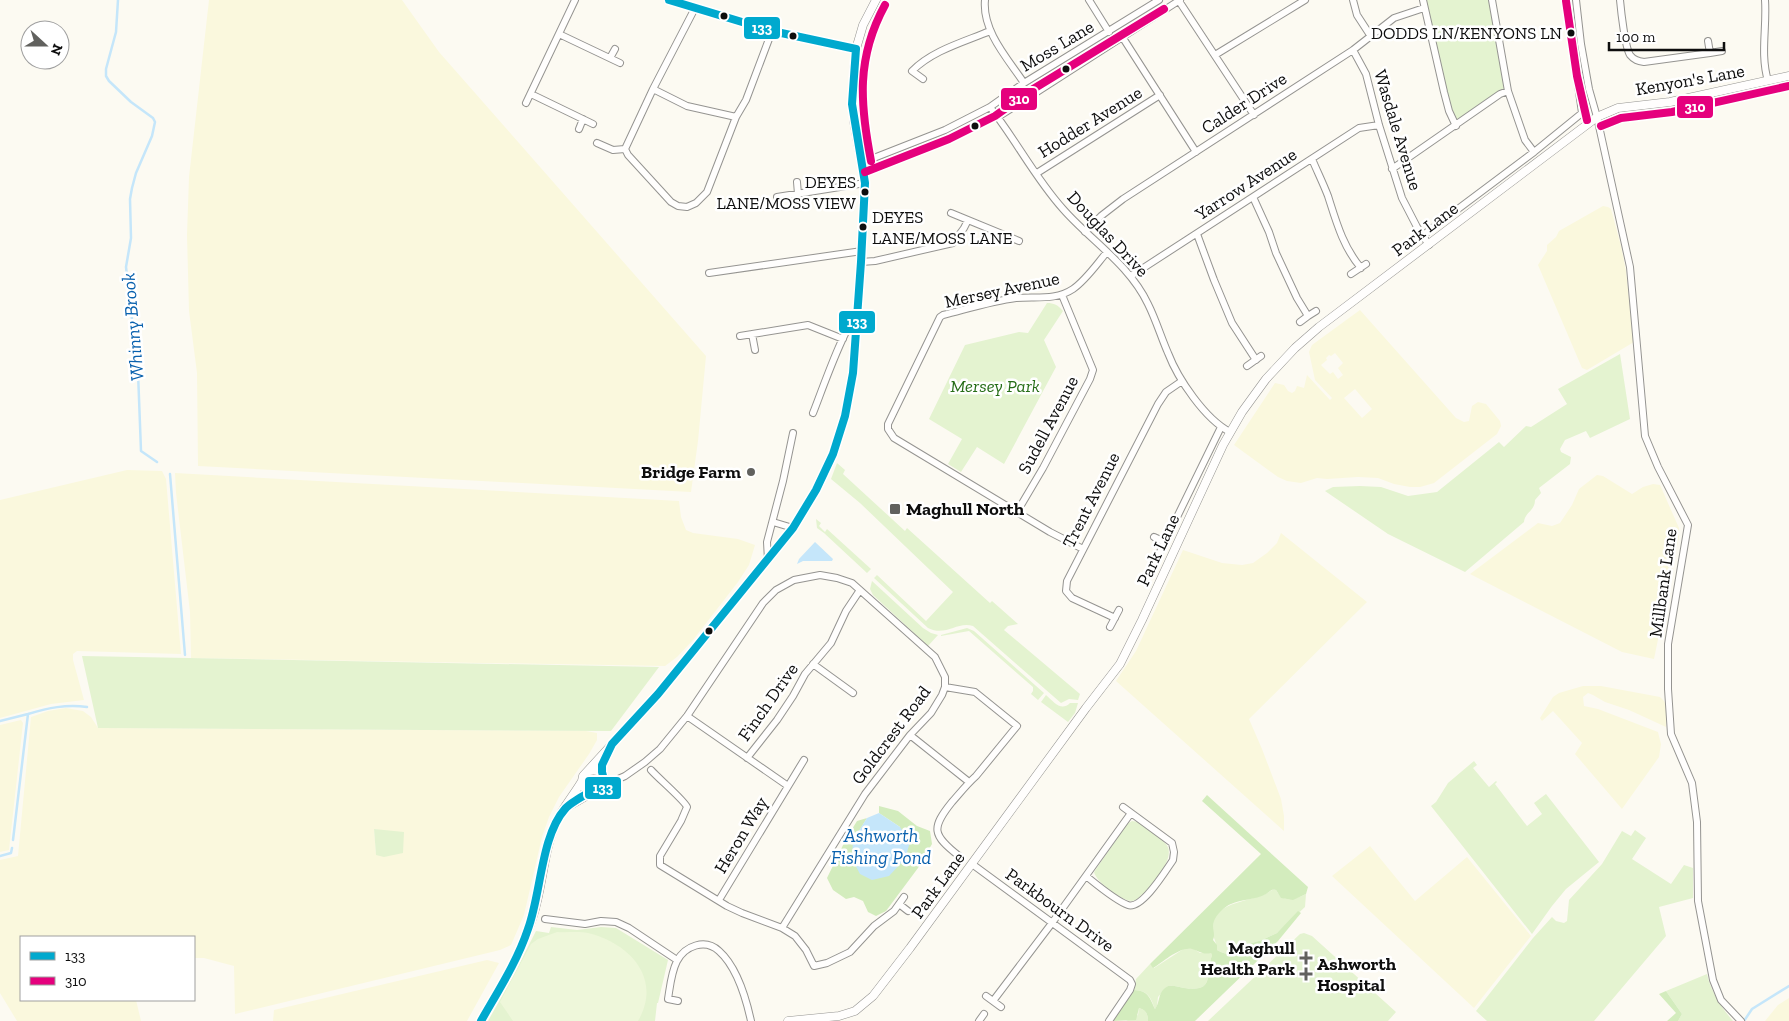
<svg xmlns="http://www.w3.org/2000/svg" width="1789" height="1021" viewBox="0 0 1789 1021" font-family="'Zilla Slab',serif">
  <rect width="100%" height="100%" fill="#fcfaf2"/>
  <path fill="#faf8dd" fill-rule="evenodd" d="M209,0H402L439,52L706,356L698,441L691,492L198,466L197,373L189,311L187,235L189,177Z
    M1603,206L1608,207L1611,209L1621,246L1626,271L1634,342L1587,370L1582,368L1538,265L1547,251V245L1556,237L1559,231Z
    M1360,310L1456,418L1464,422L1469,421L1472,406L1478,402L1486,404L1500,421L1501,426L1497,434L1434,483L1420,487H1410L1394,484L1378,478L1358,477L1327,479L1317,478L1301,483L1287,481L1278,477L1234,445L1275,383L1284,385L1288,391L1292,393L1295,391L1297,386L1304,388L1307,375L1330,400L1332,398L1315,380L1309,352L1312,345ZM1335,353L1343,363L1338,368L1343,375L1338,379L1333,372L1330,374L1321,365L1327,360L1326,358L1329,355L1331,356ZM1355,389L1372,409L1362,418L1344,398Z
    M127,470L162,471L166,479L181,654L77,651L73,654V660L84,700L51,704L0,718V500Z
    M175,473L679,501L681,517L686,530L693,533L738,539L755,545L749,565L738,582L693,640L677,657L665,666L191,658L190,612L176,493Z
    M1597,475L1603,476L1632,494L1643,487L1653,484L1660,485L1679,528V537L1654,659L1622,652L1470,574L1538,523L1552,526L1560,523L1572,505L1579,489Z
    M1281,533L1367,602L1249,719L1262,749L1281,799L1284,816V831L1116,681L1136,651L1183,550L1222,563L1242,565L1253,563L1267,553L1277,543Z
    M1583,686H1601L1660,697L1664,701L1666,705V727L1629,710L1605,702L1593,695L1588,693L1583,697L1584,706L1598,709L1658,732L1661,744L1659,757L1622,809L1575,754L1582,743L1553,711L1542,721L1540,718L1553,697L1559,693Z
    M66,708L83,711L91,717L98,728L586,731L597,733V740L589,754L559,797L549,817L542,837L524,915L511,945L500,950L235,1014L234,966L204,958H194V937H21V1000H136L141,1021H17L0,993V860L18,856L31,717L48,711ZM374,829L389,832L403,852L376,855Z
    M21,720L23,723L9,850L0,852V725Z
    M1370,846L1415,901L1467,857L1531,936L1474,1008L1332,876Z
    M487,960L499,963L467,1021H273L274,1010Z
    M1789,998V1021H1765L1778,1005Z"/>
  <path fill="#e4f3d0" d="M1425,0H1490L1507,89L1457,123L1446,91Z
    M1047,303C1054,303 1058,305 1063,311L1044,340L1056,367L1004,464L977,447L961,472L948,464L962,439L929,419L965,345L1019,332L1028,333Z
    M1620,354L1630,419L1590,438L1586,431L1565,440L1560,449L1561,452L1571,457L1570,464L1539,488L1541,493L1535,500C1535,511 1525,512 1524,522L1465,572L1388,534L1325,491L1333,487L1360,486L1381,487L1408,496L1437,492L1499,442L1504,447L1526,426L1531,427L1567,404L1558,389Z
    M837,463L845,470L843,474L905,531L907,528L990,603L992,601L1018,624L1008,626L1004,630L1080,694L1078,700L1069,699L1061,703L973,626C957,621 946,637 928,628L874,578L877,575L926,621L953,592L860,503L831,479Z
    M816,519L821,523L819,526L825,532L827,529L871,569L867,573L824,533L817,528Z
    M872,581L923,628L931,633L938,635L928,646L873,595L870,589Z
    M967,628L974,631L1044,693L1038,700L1031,694L1033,691V687L969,631L941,636V635Z
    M82,656L659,667L611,731L98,728Z
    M1046,695C1054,702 1061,712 1070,703H1078L1075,713L1068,722L1041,702Z
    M1474,761L1477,765L1473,768L1489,787L1496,781L1497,782L1495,784L1527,826L1542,814L1534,803L1546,794L1599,862L1566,889L1552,906L1532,934L1431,806L1436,802L1448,783Z
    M1132,821L1138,822L1165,841L1164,842C1180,855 1152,883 1143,895L1142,894C1139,898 1137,900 1132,901C1122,901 1096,882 1094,872L1127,824Z
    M374,829L404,832L403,853L384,857L376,855Z
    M1635,830L1646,838L1632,859L1671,884L1684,865L1693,868V898L1659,907L1666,936L1594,1021H1487L1476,1011L1533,938L1552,917L1556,921L1564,923L1567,921L1569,900L1602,864L1622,831L1631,836Z
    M1272,890H1276C1283,904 1295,899 1306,894L1305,907L1277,933L1262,940L1245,945L1240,953C1230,954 1225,955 1217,950C1217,941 1212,938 1212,927C1214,899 1255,903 1272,890Z
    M551,927L577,930L601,927L616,928L668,960L658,1003H657L655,1021H488L511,980L536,931L549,933Z
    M1304,933L1312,936L1396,1012L1388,1021H1208L1300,934Z
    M1185,948L1194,949L1200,953L1211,952L1212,955C1205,977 1215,992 1184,988C1178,987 1174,985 1168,986L1158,997L1157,1006L1155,1009C1150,996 1148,991 1134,990L1136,979L1150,964L1154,968Z
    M1707,974C1711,992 1721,1007 1733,1021H1678L1682,1014L1666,991Z
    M1139,1008C1146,1010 1148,1014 1148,1021H1126L1138,1015Z"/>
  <path fill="#d3ecbd" d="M1207,795L1308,887L1306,894L1293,900L1281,898L1276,890C1270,889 1270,892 1266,894C1255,900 1241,899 1231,904C1225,906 1216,915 1214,921C1211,928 1216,933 1213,940L1217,945V950C1225,955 1230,954 1240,953L1245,945L1262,940L1277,933L1298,911L1301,913L1278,941L1195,1021H1148C1148,1014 1146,1010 1139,1008L1136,1020L1112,1021L1134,990C1148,991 1149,996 1155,1009C1161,1001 1157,992 1168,986C1174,985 1178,987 1184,988C1215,992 1205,977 1212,955L1211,953C1202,955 1200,951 1192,949C1180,946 1163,962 1153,968L1150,964L1261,854L1202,801Z
    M879,806L898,811L917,826L930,831L932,844L918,868L886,911L876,916L868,912L863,901L854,897L846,899L833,890L827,878L846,839L857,821L867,818L853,841L900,827L879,813Z
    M1666,991L1682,1014L1678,1021H1667L1676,1013L1659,994Z"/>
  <path fill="#eef7da" d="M557,932C566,933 578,931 588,933C629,943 663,978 638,1021H513L500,1002L531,944L538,939Z"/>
  <path fill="#c5e6fa" d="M815,542L833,559L832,561H803L797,564L799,559Z
    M879,813L900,827L910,842L905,859L889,876L872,880L860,874L852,859L853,840L867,818Z"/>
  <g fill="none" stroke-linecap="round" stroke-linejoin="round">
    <path stroke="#c5e6fa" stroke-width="2.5" d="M118,0L116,32L106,69V76L109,81L131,102L153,118L155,122L152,136L136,173L132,188L130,199L131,238L126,267L138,372L141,451L157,462
      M170,474L185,655
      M28,714C48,708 66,704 87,707
      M0,721L28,714L13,840
      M0,856L11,853L12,848
      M1744,1021L1752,1009L1789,986"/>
    <defs>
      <path id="minor" d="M985,0C982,31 1008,59 1024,83
        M1089,0L1109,32
        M1353,0L1357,15L1370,35
        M1423,0L1444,92L1449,111L1456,126
        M1492,0L1508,91L1525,140L1534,152
        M1576,0L1581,44L1589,89L1597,117L1630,267L1645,436L1658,467L1688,525L1668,644V689L1671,734L1692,783L1697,822L1698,901L1713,980L1721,1000L1741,1021
        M1620,0C1621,11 1625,47 1630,55C1634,60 1638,61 1644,62L1710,53
        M1765,0C1767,28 1760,54 1768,81
        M1179,1L1254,115
        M695,8L653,89L625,149L628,155L671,202L678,206L687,207L696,203L707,192L736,117L746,100L772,31
        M559,34L620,63
        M1123,38L1196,152
        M1708,41L1710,53L1722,51
        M1353,50L1366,74L1379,125L1402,198L1417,227L1429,245
        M1215,55L1305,0
        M610,58L615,49
        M923,79L912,71C933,50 964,42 990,31
        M653,89L687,106L736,117
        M531,94L593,124
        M526,103L575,0
        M990,107C1016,140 1035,178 1063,209C1091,241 1129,264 1148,304C1156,320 1161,337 1168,353C1178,379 1205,419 1230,432
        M998,117L1180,0
        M579,129L583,119
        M597,143L613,150L625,149
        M1312,159C1317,171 1323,183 1328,196C1336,221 1343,247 1361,268
        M861,163L945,130L990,107L1024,83L1159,0
        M1392,169L1500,94L1508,91
        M1037,173L1160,95
        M797,182L798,194
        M777,197L865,183
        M1253,197L1269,232L1276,253L1297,298L1308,316L1316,311
        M951,213L1019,241
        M1085,232L1101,216L1123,199L1353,50L1394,18L1424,8
        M1197,234L1214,280L1232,323L1256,360
        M1422,236L1534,152L1582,113L1566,0
        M861,262L875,261L953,243L964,228L968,220
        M709,273L862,251
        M1351,274L1366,264
        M1131,276L1359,128L1379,125
        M1300,322L1308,316
        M752,334L755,350
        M740,336L808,325L843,339
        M1247,366L1261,356
        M813,413C820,396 845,323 857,316
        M1017,512L1043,468L1090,379L1093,370L1062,295
        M773,522L793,528
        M1154,537L1165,542
        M1083,549L1050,532L894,438L888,429V424L940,317L943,315C967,309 992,301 1016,298C1035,296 1055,301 1073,289C1086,280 1096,265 1107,252
        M1158,556L1221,427
        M768,560L767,542L783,481L793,433
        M1115,618L1072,598L1066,591L1067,581L1158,404L1166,392L1182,381
        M1110,627L1119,610
        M813,664L853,693
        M945,687L975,692L1017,726L976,776C967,784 960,793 952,802C931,828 932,835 959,856
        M687,716L788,786
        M910,735L969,782
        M747,758L777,720L793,696L805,674L831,643L846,611L860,590
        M651,770C658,778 685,801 687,807L681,821L660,856V865L727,906L742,913L782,928L795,936L806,950L814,966L827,963L850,952L874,926L894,911L904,897
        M605,785L625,776L645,762L660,749L687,716L763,603L776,590L794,580L820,575L837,578L852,583L935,657L945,677V687L942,695L931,713L910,735L865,794L782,928
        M972,864L1130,980L1132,984L1130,990L1109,1021
        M1086,876C1096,884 1116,901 1128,905C1142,910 1166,870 1173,860L1174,852L1172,843L1123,807
        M719,900L804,760
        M899,904L908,911
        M545,919L585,924L601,921L616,922L629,928L677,960
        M986,996L1001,1007
        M678,1001L668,999C670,987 671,973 677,961C685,946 705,938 719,951C737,967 746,998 751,1021
        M993,1001L1052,923L1131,813
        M979,1021L984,1014"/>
      <path id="tertiary" d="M669,0L772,31L856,49
        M582,781C583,790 589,794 597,793L604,788C608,777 601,768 589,771
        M567,807L586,796L589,793
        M481,1021C500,987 522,953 533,916C543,886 543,852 556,823C562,808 574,795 582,781L583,776L658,694L793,528L816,490L833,454L845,416L853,373L861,262L865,183L854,122V70L856,49L863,25L876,0
        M788,1021L839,1016L855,1011L873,996L910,948L1086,708L1120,664L1142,620L1223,445L1242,412L1266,379L1295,348L1319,327L1597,117L1618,108L1670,102L1789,76"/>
    </defs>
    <use href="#minor" stroke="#959491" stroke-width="8"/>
    <use href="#tertiary" stroke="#959491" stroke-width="9"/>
    <use href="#minor" stroke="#fffefd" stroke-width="6"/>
    <use href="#tertiary" stroke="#fffefd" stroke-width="8"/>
    <defs>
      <path id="bus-1" d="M669,0L772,31L856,49
        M481,1021C498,991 517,962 528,929C541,894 541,836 565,809C568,805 585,794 590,793C596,792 598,792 604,788L605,783L602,772V765L612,744L658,694L793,528L816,490L833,454L845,416L853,373L861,262L865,183L852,104L856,49"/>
      <path id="bus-2" d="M1566,1L1577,76L1587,120
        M1601,126L1621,118L1672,112L1789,86
        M871,161C860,104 856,58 885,5
        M865,172L949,139L995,116L1030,91L1164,9"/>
    </defs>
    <use href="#bus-1" stroke="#fff" stroke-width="11"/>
    <use href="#bus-2" stroke="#fff" stroke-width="11"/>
    <use href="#bus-1" stroke="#00a9ce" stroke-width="8"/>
    <use href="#bus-2" stroke="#e5007d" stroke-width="8"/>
  </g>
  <g fill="#0e0e0e" stroke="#fff" stroke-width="2">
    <circle cx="724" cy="16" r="4.5"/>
    <circle cx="1571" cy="33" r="4.5"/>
    <circle cx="793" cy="36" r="4.5"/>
    <circle cx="1066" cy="69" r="4.5"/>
    <circle cx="975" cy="126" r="4.5"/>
    <circle cx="865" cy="192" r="4.5"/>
    <circle cx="863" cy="227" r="4.5"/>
    <circle cx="709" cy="631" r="4.5"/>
  </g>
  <g fill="#61615e" stroke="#fff" stroke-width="2">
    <circle cx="751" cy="472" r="5"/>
    <rect x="889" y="503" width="12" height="12" rx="2.5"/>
    <path d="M1303.5 950.5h5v5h5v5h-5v5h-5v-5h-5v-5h5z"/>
    <path d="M1303.5 966.5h5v5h5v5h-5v5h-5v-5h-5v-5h5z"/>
  </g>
  <g text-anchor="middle" stroke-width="5" stroke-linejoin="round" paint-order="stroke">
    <g font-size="17" fill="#0e0e0e" stroke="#fff" text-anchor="end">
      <text x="1562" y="39">DODDS LN/KENYONS LN</text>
      <text x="856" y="188">DEYES<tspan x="856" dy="21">LANE/MOSS VIEW</tspan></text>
      <text x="872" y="223" text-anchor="start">DEYES<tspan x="872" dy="21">LANE/MOSS LANE</tspan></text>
    </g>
    <g font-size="18" fill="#0e0e0e" stroke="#fff">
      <text transform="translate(1057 46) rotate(-31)" y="6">Moss Lane</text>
      <text transform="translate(1690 80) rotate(-10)" y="6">Kenyon's Lane</text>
      <text transform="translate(1244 103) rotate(-33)" y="6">Calder Drive</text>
      <text transform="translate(1090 122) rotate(-32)" y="6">Hodder Avenue</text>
      <text transform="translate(1398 130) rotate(73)" y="6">Wasdale Avenue</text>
      <text transform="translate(1246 184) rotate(-33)" y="6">Yarrow Avenue</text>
      <text transform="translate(1425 229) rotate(-37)" y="6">Park Lane</text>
      <text transform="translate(1108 234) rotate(47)" y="6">Douglas Drive</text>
      <text transform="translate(1002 290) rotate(-12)" y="6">Mersey Avenue</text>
      <text transform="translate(1048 425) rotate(-62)" y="6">Sudell Avenue</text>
      <text transform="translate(1091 500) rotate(-63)" y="6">Trent Avenue</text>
      <text transform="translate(1158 550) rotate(-65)" y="6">Park Lane</text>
      <text transform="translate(1663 583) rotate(-82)" y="6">Millbank Lane</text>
      <text transform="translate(768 702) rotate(-55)" y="6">Finch Drive</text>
      <text transform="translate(891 735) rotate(-53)" y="6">Goldcrest Road</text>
      <text transform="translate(741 835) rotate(-59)" y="6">Heron Way</text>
      <text transform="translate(938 885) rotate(-54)" y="6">Park Lane</text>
      <text transform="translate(1060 910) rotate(36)" y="6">Parkbourn Drive</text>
    </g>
    <g font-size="18" font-style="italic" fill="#266d17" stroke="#fff">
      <text x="995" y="392">Mersey Park</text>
    </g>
    <g font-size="18" font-weight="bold" fill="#0e0e0e" stroke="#fff" text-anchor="end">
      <text x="741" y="478">Bridge Farm</text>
      <text x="906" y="515" text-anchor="start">Maghull North</text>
      <text x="1295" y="954">Maghull<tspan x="1295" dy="21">Health Park</tspan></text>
      <text x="1317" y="970" text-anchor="start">Ashworth<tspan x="1317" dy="21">Hospital</tspan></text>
    </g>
    <g font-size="19" font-style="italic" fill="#0961ae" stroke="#fff">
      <text transform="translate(132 327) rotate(-95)" y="7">Whinny Brook</text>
      <text x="881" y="842">Ashworth<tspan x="881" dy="22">Fishing Pond</tspan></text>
    </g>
  </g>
  <g stroke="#fff" stroke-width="2">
    <rect x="743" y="16" width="38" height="24" rx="5" fill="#00a9ce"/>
    <rect x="1000" y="87" width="38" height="24" rx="5" fill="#e5007d"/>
    <rect x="1676" y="95" width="38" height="24" rx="5" fill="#e5007d"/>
    <rect x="838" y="310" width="38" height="24" rx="5" fill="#00a9ce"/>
    <rect x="584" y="776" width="38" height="24" rx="5" fill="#00a9ce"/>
  </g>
  <g font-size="14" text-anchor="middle" font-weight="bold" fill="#fff">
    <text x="762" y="33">133</text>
    <text x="1019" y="104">310</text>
    <text x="1695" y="112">310</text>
    <text x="857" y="327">133</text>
    <text x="603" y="793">133</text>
  </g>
  <rect x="20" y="936" width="175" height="65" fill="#ffffff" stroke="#9f9f9f"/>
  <rect x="30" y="952" width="25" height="8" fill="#00a9ce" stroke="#9f9f9f"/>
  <text x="65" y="961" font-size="15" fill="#0e0e0e">133</text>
  <rect x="30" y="977" width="25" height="8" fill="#e5007d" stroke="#9f9f9f"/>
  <text x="65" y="986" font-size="15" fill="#0e0e0e">310</text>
  <g transform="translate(45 45) rotate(111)"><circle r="24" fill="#ffffff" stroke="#9f9f9f"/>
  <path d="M0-4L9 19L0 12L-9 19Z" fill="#61615e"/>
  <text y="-8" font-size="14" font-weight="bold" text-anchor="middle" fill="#0e0e0e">N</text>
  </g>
  <path d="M1609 42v8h115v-8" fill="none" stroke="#0e0e0e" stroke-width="2.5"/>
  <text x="1616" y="42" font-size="15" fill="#0e0e0e" stroke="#ffffff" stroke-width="4" paint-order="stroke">100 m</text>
</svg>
